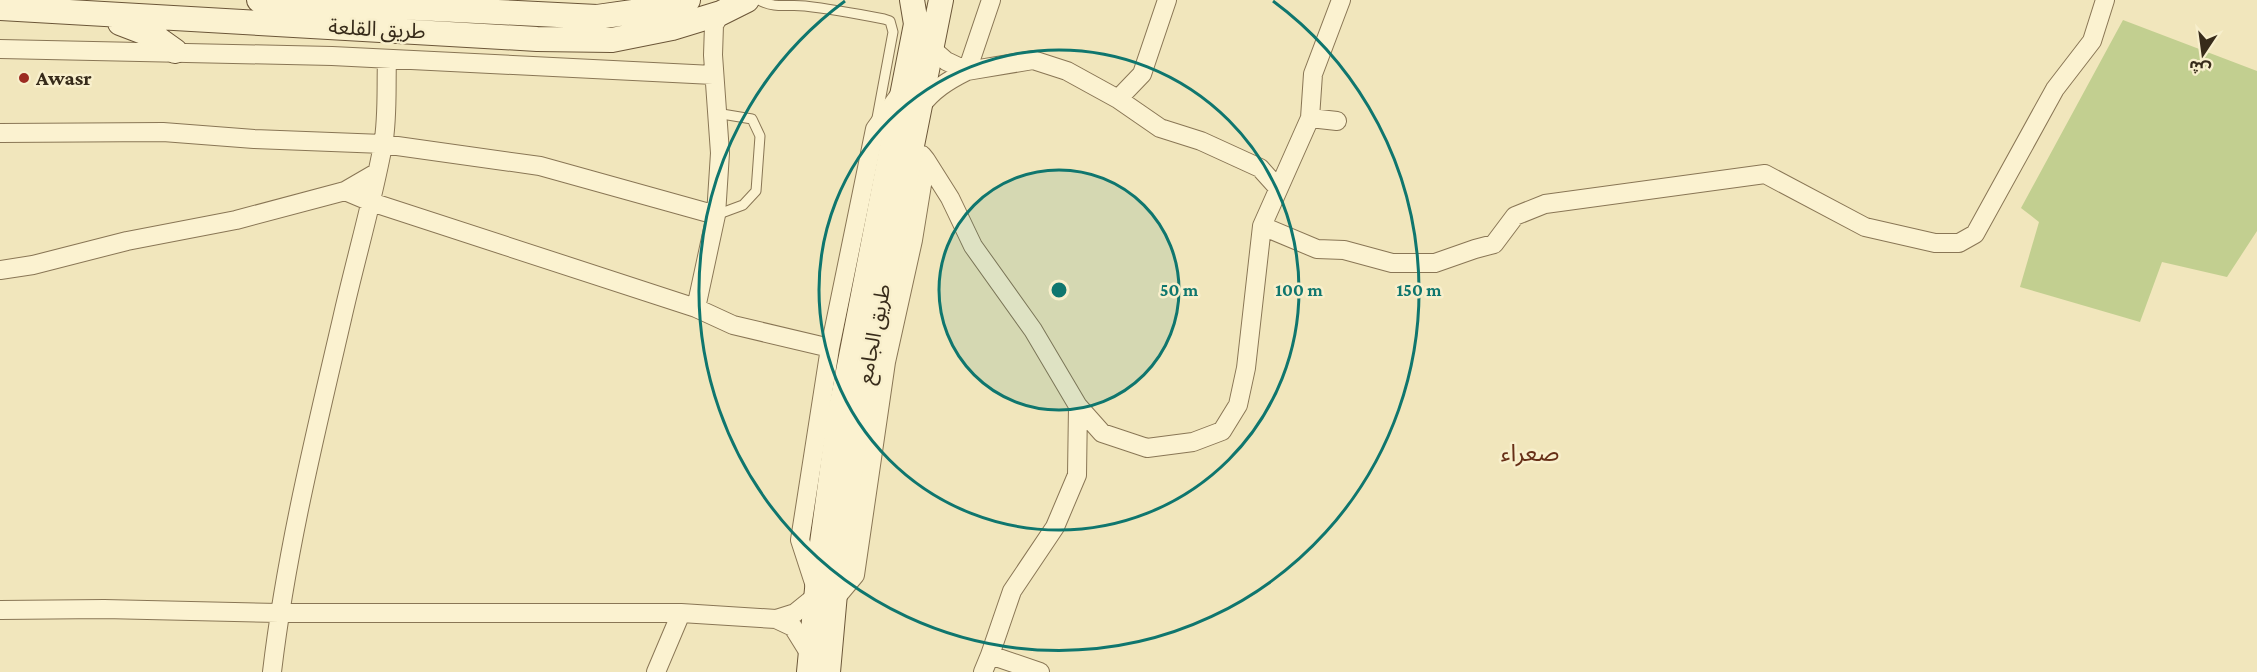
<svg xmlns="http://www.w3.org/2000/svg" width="2257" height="672" viewBox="0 0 2257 672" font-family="'Crimson Pro','Noto Sans Arabic',serif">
  <rect width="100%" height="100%" fill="#f1e6bc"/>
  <path fill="#c2cf90" d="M2123,20L2257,71V231L2227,277L2162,262L2140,322L2020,287L2039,222L2021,208Z"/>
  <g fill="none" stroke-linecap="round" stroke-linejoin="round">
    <defs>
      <path id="service" d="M759,0C775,9 788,4 805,6C831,9 858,14 884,19L890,21L893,32L877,118
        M716,113L752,119L760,136L756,191L743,205L716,215"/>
      <path id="minor" d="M991,0L967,71L1033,60L1067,71L1118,99L1160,128L1201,141L1260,168L1278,188
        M930,47L946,61L967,71
        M0,49L332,56L713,75
        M1118,99L1142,74L1167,0
        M920,107C933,90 947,81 967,71
        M1310,118L1337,121
        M0,133L163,132L254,139L383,144L540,166L716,215
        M926,160L950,198L973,246L1033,330L1078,406L1077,475L1055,527L1012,591L990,655
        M345,191L371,202L696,308L733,325L830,348
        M1262,226L1317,249L1344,250L1392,263H1435L1475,249L1494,244L1515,216L1545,204L1765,174L1865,227L1935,243H1959L1975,234L2055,89L2092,41L2105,0
        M0,270L33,265L127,241L236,220L345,191L376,173
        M696,308L716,215L720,153L713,55L714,25L721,13
        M1078,406L1102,433L1147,448L1193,442L1222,431L1238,405L1246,368L1262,226L1310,118L1313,74L1341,0
        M815,586L800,540L830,348L875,129L900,94
        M834,600L855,575L886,362L913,240L926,160L922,155
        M0,610L104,609L279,613H681L776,619
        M811,656L793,627L776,619L795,613L816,596
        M272,672C286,553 315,435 342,319C355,261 372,204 383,145C388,118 386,87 387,59
        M656,672L681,613
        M983,672L990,655L1040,672"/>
      <path id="secondary" d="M259,0L597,17L668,7L688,0
        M0,8L537,39L612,40L672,28L721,13L747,0
        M120,23L154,36L175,51
        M809,672L820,558L839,418L916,24L912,0
        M828,672L838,560L857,421L941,0"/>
    </defs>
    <use href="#service" stroke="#897655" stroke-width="11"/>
    <use href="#minor" stroke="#897655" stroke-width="20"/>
    <use href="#secondary" stroke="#6b5638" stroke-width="26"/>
    <use href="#service" stroke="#fbf2d0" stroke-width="9"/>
    <use href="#minor" stroke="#fbf2d0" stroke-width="18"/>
    <use href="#secondary" stroke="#fbf2d0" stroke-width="24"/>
  </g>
  <circle cx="1059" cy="290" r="120" fill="#0f766e" fill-opacity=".12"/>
  <g fill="none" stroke="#0f766e" stroke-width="3">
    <circle cx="1059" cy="290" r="120"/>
    <circle cx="1059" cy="290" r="240"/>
    <path d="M1273 1A360 360 0 1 1 845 1"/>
  </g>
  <circle fill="#9c2b21" stroke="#f8efcc" stroke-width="2" cx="24" cy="78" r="6"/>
  <g text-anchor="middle" stroke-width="5" stroke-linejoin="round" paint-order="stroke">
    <g font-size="21" fill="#372b1a" stroke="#f8efcc">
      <text transform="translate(377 29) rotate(3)" y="7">طريق القلعة</text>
      <text transform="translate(874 334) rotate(-79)" y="7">طريق الجامع</text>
    </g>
    <g font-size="21" font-weight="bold" fill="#372b1a" stroke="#f8efcc" text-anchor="start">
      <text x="36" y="85">Awasr</text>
    </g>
    <g font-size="24" fill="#672f17" stroke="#f8efcc">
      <text x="1530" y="461">صعراء</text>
    </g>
  </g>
  <circle cx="1059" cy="290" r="9" fill="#0f766e" stroke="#f8efcc" stroke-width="3"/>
  <g font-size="18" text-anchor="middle" font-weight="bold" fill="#0f766e" stroke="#f8efcc" stroke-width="5" stroke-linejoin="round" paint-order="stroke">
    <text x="1179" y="296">50 m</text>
    <text x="1299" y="296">100 m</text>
    <text x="1419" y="296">150 m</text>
  </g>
  <g transform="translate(2203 54) rotate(193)" stroke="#f8efcc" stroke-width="4.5" paint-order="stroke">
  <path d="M0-4.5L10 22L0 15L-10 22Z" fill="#372b1a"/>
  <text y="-9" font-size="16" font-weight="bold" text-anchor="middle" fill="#372b1a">ش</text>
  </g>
</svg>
